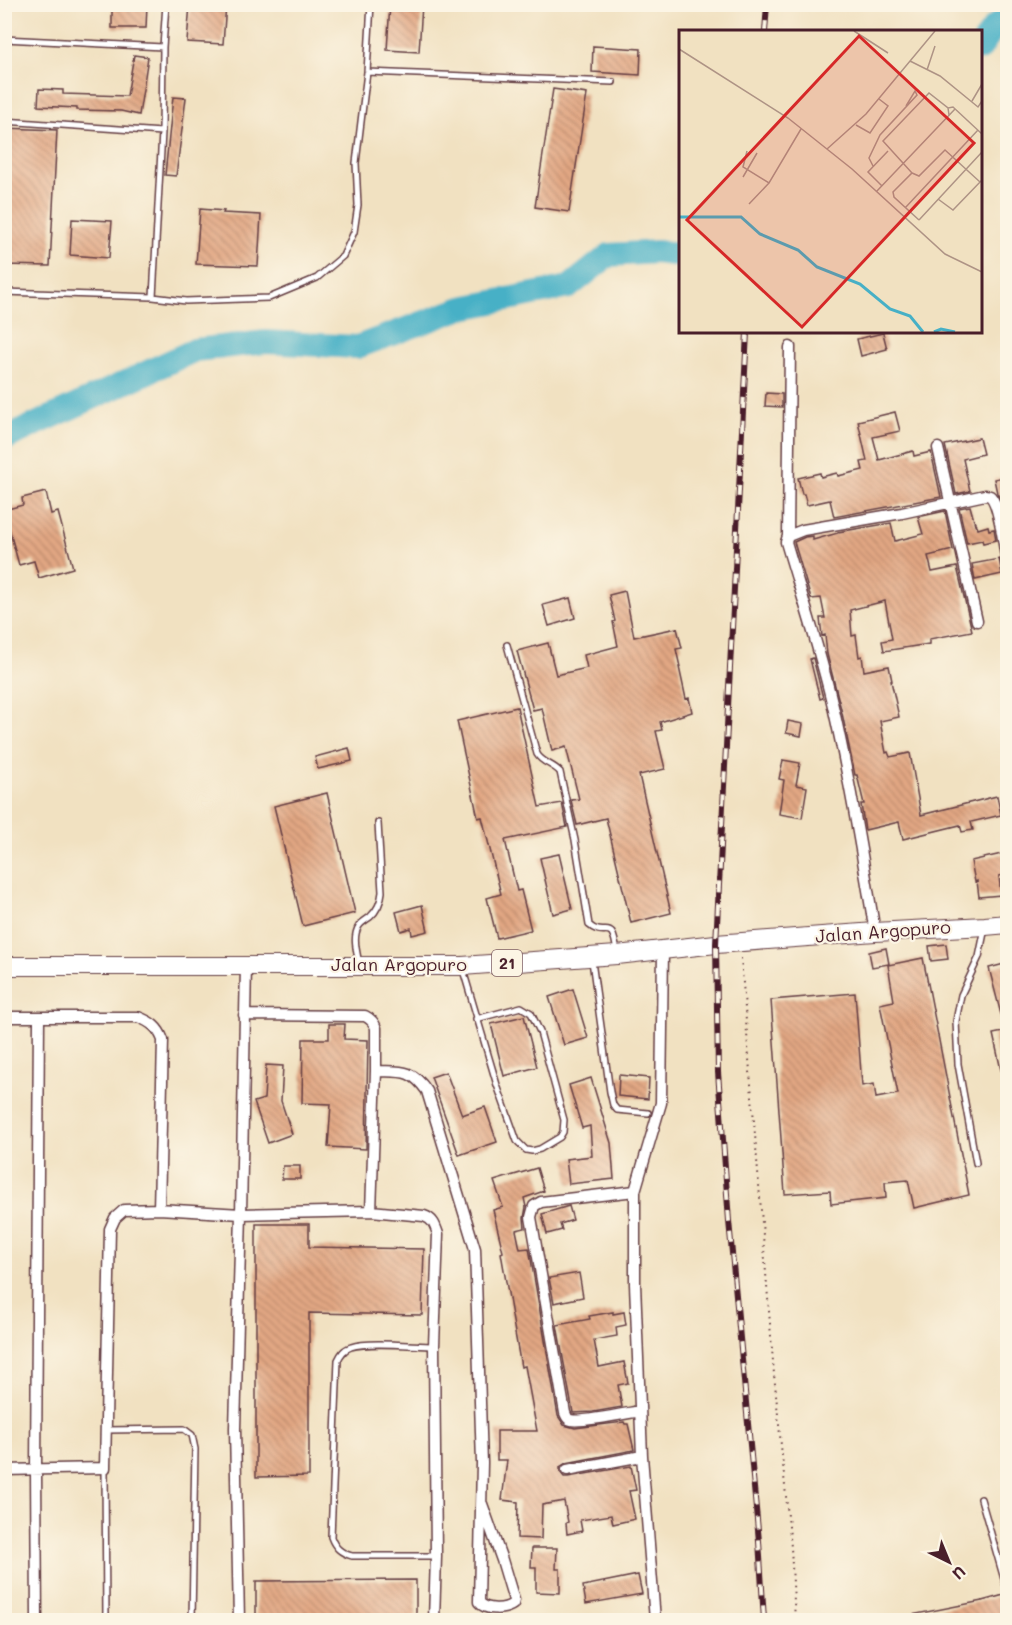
<svg xmlns="http://www.w3.org/2000/svg" width="1012" height="1625" viewBox="0 0 1012 1625" font-family="Mali,sans-serif">
  <defs>
    <pattern id="building-back-hatch" width="6" height="6" patternUnits="userSpaceOnUse" patternTransform="scale(1.5)"><rect width="6" height="6" fill="#e2a783"/><path d="M-1 5l2 2M0 0l6 6M5-1l2 2" fill="none" stroke="#b9876b"/></pattern>
  </defs>
  <rect width="100%" height="100%" fill="#fcf5e5"/>
  <filter id="ink" filterUnits="userSpaceOnUse"><feTurbulence type="fractalNoise" baseFrequency=".0167" numOctaves="2"/><feDisplacementMap in="SourceGraphic" scale="12" xChannelSelector="R" yChannelSelector="G"/><feConvolveMatrix kernelMatrix="1 2 1 2 8 2 1 2 1" color-interpolation-filters="sRGB"/></filter>
  <filter id="wash" filterUnits="userSpaceOnUse"><feTurbulence type="fractalNoise" baseFrequency=".008" numOctaves="4" result="noise"/><feDisplacementMap in="SourceGraphic" scale="24" xChannelSelector="R" yChannelSelector="G"/><feGaussianBlur stdDeviation="1.35" result="paint"/><feColorMatrix in="noise" values="0 0 0 0 0 0 0 0 0 0 0 0 0 0 0 0 0 1.4 0 .05"/><feComposite in="paint" operator="in"/></filter>
  <g filter="url(#wash)">
    <rect width="100%" height="100%" fill="#f1e1c1"/>
    <g fill="none" stroke-linecap="round" stroke-linejoin="round">
      <path stroke="#47b0c6" stroke-width="24" d="M980,49L994,27L1008,17
        M4,439L195,350L266,342L357,347L462,308L569,287L609,255L657,252L680,255"/>
    </g>
    <g id="blocks">
      <path fill="url(#building-back-hatch)" d="M112,4H147L146,28H112Z
        M190,4H226L223,44L187,42Z
        M390,4H422L419,52L387,50Z
        M593,46L641,49L640,75L592,72Z
        M134,55L148,57L139,115L121,111L77,110V108L38,106L39,89L63,90V94L127,96Z
        M553,89L587,94L569,212L535,207Z
        M173,97L186,98L176,176L165,175Z
        M4,128L57,130L50,266L4,265Z
        M200,209L224,211L223,213L261,215L258,266L196,264Z
        M72,219L112,221L109,258L70,255Z
        M883,333L887,349L861,356L857,339Z
        M766,393L782,394V407L765,406Z
        M895,412L900,431L873,437L879,460L913,451L914,456L931,452L941,497L834,517L830,500L807,505L804,494H802L798,478L820,473L821,477L837,473L838,476L863,470L861,462L867,461L858,421Z
        M979,438L983,454L963,459L970,491L956,494L945,445Z
        M1008,476V520H1007L1004,506L997,493L994,479Z
        M46,492L51,514L58,512L73,568L39,578L34,561L19,565L4,510L23,505L22,498Z
        M970,506L975,524L976,523L978,529L988,526L989,530L994,529L996,540L983,543L982,540L967,543L959,508Z
        M945,511L953,550L928,556L932,572L957,567L972,631L929,639V644L884,651L882,641L892,639L885,601L850,610L852,636L856,635L859,657L862,656L864,671L889,666L892,681H891L899,717L880,721L886,753L888,752L890,757L910,753L921,815L997,796L1001,815L971,822L973,830L962,832L960,825L903,839L899,822L865,830L861,804H864L857,775H855L842,713L827,654L825,635L822,636L820,618H825L821,598L811,599L794,542L805,537L813,536V540L838,533V532L891,523L895,541L923,534L918,517Z
        M999,559L1002,574L975,580L972,564Z
        M625,591L634,637L677,628L682,648L676,649L680,667H679L686,699L689,698L692,712L660,722L662,730L656,731L665,769L639,775L671,913L631,923L606,818L577,825L571,800L579,799L566,747L552,751L542,708L533,710L517,651L548,643L556,675L587,668L584,655L618,646L613,622L615,621L609,595Z
        M570,598L575,618L549,626L543,605Z
        M813,658L823,698L820,699L810,659Z
        M517,707L539,807L562,803L567,827L505,840L517,891L521,890L531,930L497,938L487,898L501,894L482,817L478,818L457,721Z
        M788,721L803,724L801,736L786,733Z
        M349,748L352,761L318,769L315,757Z
        M783,760L800,763L796,785L807,787L802,818L779,814L784,780L779,779Z
        M327,793L355,913L303,926L274,806Z
        M1006,853L1008,874L999,876L1001,895L979,897L977,881L975,882L971,861Z
        M559,854L572,909L553,914L540,858Z
        M422,905L428,931L412,935L411,928L401,931L396,912Z
        M946,944L948,959L931,961L929,946Z
        M886,948L889,964L872,967L869,952Z
        M923,958L969,1195L914,1208L908,1180L885,1182L886,1198L831,1204L830,1191L785,1194L771,1000L855,993L862,1086L874,1084L876,1098L898,1094L880,1004L894,1001L888,965Z
        M1008,963V1026H1004L989,968Z
        M573,989L588,1038L564,1045L549,997Z
        M524,1016L537,1067L504,1076L491,1024Z
        M329,1024H345L344,1039L368,1040L366,1149L328,1147L331,1104L302,1103L303,1039H329Z
        M1008,1031V1078L1003,1079L993,1034Z
        M266,1065L283,1066L281,1101L292,1134L268,1143L254,1102L264,1099Z
        M446,1072L462,1115L485,1107L497,1142L459,1155L431,1077Z
        M619,1075L649,1078L648,1099L618,1096Z
        M591,1078L611,1143L614,1179L569,1184L566,1159L592,1156L590,1126L582,1128L569,1085Z
        M283,1166H300V1179H282Z
        M537,1168L544,1191L524,1198L526,1207L524,1218L525,1228L516,1230L520,1249L529,1248L558,1416L564,1425L575,1428L624,1422L625,1424H628L634,1450L566,1463L560,1467V1472L564,1477H568L631,1466L636,1490L629,1491L635,1519L613,1524L611,1515L580,1520L582,1531L567,1534L566,1523L568,1522L564,1501L542,1505L541,1539L517,1538L518,1502L502,1500L507,1460H497V1431H537L525,1366L521,1367L501,1253L503,1252L493,1210L503,1207L494,1181Z
        M569,1206L573,1220L560,1224L562,1230L547,1234L542,1214Z
        M256,1224H309V1247L424,1249L422,1315L309,1313V1476L256,1477Z
        M579,1273L583,1297L554,1303L549,1278Z
        M613,1312V1314L624,1312L626,1325L616,1327L617,1336L594,1340L599,1367L624,1362L628,1383L618,1385L622,1407L593,1412L573,1413L557,1325L590,1319L589,1316Z
        M532,1548H557L556,1569H560V1593L536,1592V1567H531Z
        M638,1575L642,1594L586,1604L583,1586Z
        M416,1580V1620H256V1581Z
        M1004,1595L1008,1606V1620H911V1615L982,1601Z"/>
    </g>
  </g>
  <g filter="url(#ink)">
    <use href="#blocks" fill-opacity="0" stroke="#633c42" stroke-width="1.5"/>
    <g fill="none" stroke-linecap="round" stroke-linejoin="round">
      <defs>
        <path id="service" d="M4,39L163,47
          M367,72L613,82
          M4,121L162,132
          M4,292L153,297L186,301L269,298L317,278L343,256L354,232L358,205L356,163L367,72L371,4
          M153,297L162,132L163,47L166,4
          M507,645L537,754C542,763 553,764 560,772L575,840L589,925C606,940 612,915 617,953
          M592,961L610,1092L613,1105L617,1110L648,1113
          M359,964C357,952 352,937 359,926C362,922 366,920 370,917C378,910 381,902 382,892L378,823
          M463,970L497,1085L517,1141L526,1150L532,1151L540,1149L560,1137L563,1132L564,1120L540,1032L531,1013L521,1007L476,1019
          M976,1163L958,1064L956,1021L961,995L979,957L985,928
          M434,1346C414,1346 369,1341 351,1347C344,1349 341,1354 338,1360L331,1537C335,1548 341,1553 352,1556H436
          M106,1430L184,1429L192,1435L195,1449L192,1620
          M105,1468L106,1620
          M981,1499L1008,1593"/>
        <path id="minor" d="M938,448L977,621
          M788,536L790,347
          M875,932C863,859 851,787 835,715C822,656 803,600 786,542L788,536L803,530L902,513L985,495C987,495 988,495 990,496C1000,504 1005,555 1008,569
          M244,1015L365,1016C371,1019 374,1022 376,1028V1071L371,1211
          M4,1017H138C151,1022 158,1027 163,1040L159,1209L124,1210L115,1218L110,1229L105,1468L4,1470
          M376,1071C401,1072 411,1068 427,1091L475,1249L482,1463L479,1602C486,1611 505,1610 513,1604L514,1600L502,1560L482,1504
          M635,1191L541,1202L534,1206L531,1217L565,1413C567,1417 567,1419 571,1420C580,1423 628,1413 640,1411
          M159,1209L241,1214L371,1211L424,1216C433,1219 435,1225 438,1234L434,1346L436,1556L434,1620
          M567,1470L642,1456
          M37,1620L36,1470L39,1017
          M239,1620L235,1429L241,1214L246,966
          M655,1620L642,1456L635,1284V1191L661,1103L663,950"/>
        <path id="trunk" d="M4,966H462L617,955L716,944L875,932L985,926L1008,924"/>
      </defs>
      <use href="#service" stroke="#633c42" stroke-width="8"/>
      <use href="#minor" stroke="#633c42" stroke-width="13"/>
      <use href="#trunk" stroke="#633c42" stroke-width="20"/>
      <path stroke="#633c42" stroke-width="2" stroke-dasharray="1.5 4.5" stroke-linecap="butt" d="M741,958L774,1374L791,1547L795,1620"/>
      <use href="#service" stroke="#fff" stroke-width="5"/>
      <use href="#minor" stroke="#fff" stroke-width="10"/>
      <use href="#trunk" stroke="#fff" stroke-width="18"/>
      <defs>
        <path id="rail" d="M765,32L767,4
          M747,332L716,944L718,1072L729,1221L759,1541L764,1620"/>
      </defs>
      <use href="#rail" stroke="#4a1f2b" stroke-width="6"/>
      <use href="#rail" stroke="#fcf5e5" stroke-width="4" stroke-dasharray="11" stroke-linecap="butt"/>
    </g>
  </g>
  <g text-anchor="middle" stroke-width="4.5" stroke-linejoin="round" paint-order="stroke">
    <rect fill="#fcf5e5" stroke="#7f5f63" stroke-width="1.5" x="492" y="950" width="30" height="26" rx="4.5"/>
    <g font-size="16" font-weight="bold" fill="#4a1f2b">
      <text x="507" y="969">21</text>
    </g>
    <g font-size="18" fill="#4a1f2b" stroke="#fcf5e5">
      <text transform="translate(883 932) rotate(-4)" y="6">Jalan Argopuro</text>
      <text x="399" y="971">Jalan Argopuro</text>
    </g>
  </g>
  <g transform="translate(679 30)">
    <rect width="303" height="303" fill="#f1e1c1"/>
    <path fill="none" stroke="#47b0c6" stroke-width="3" d="M0,187H62L81,204L119,220L138,237L181,254L211,279L231,286L244,302M255,302L262,299L276,302"/>
    <path fill="none" stroke="#ae9385" stroke-width="1.5" d="M175,1L209,23M0,19L109,88L173,139L266,224L303,242M231,31L261,46L299,77L303,71M248,40L256,16M293,71L303,54M269,78L274,77L303,104M177,95L191,103L209,76L200,69M148,119L187,84L256,1M68,121L64,137L90,153L122,99M194,136L190,128L201,105L238,65L236,61L227,76M233,143L204,111L250,63L269,78L270,85M64,147L78,123M203,156L189,142L209,121M197,162L276,79M259,169L274,180L303,150M70,174L90,153M226,178L299,100M240,190L215,167L214,162L233,143L240,146L266,120L301,152M240,190L303,122"/>
    <path fill="#d62828" fill-opacity="0.15" stroke="#d62828" stroke-width="3" d="M180,6L295,113L123,297L8,190Z"/>
    <rect width="303" height="303" fill="none" stroke="#4a1f2b" stroke-width="3"/>
  </g>
  <rect width="1012" height="1625" fill="none" stroke="#fcf5e5" stroke-width="24"/>
  <g transform="translate(949 1562) rotate(137)" stroke="#fcf5e5" stroke-width="4.5" paint-order="stroke">
  <path d="M0-4.5L10 22L0 15L-10 22Z" fill="#4a1f2b"/>
  <text y="-9" font-size="16" font-weight="bold" text-anchor="middle" fill="#4a1f2b">U</text>
  </g>
</svg>
